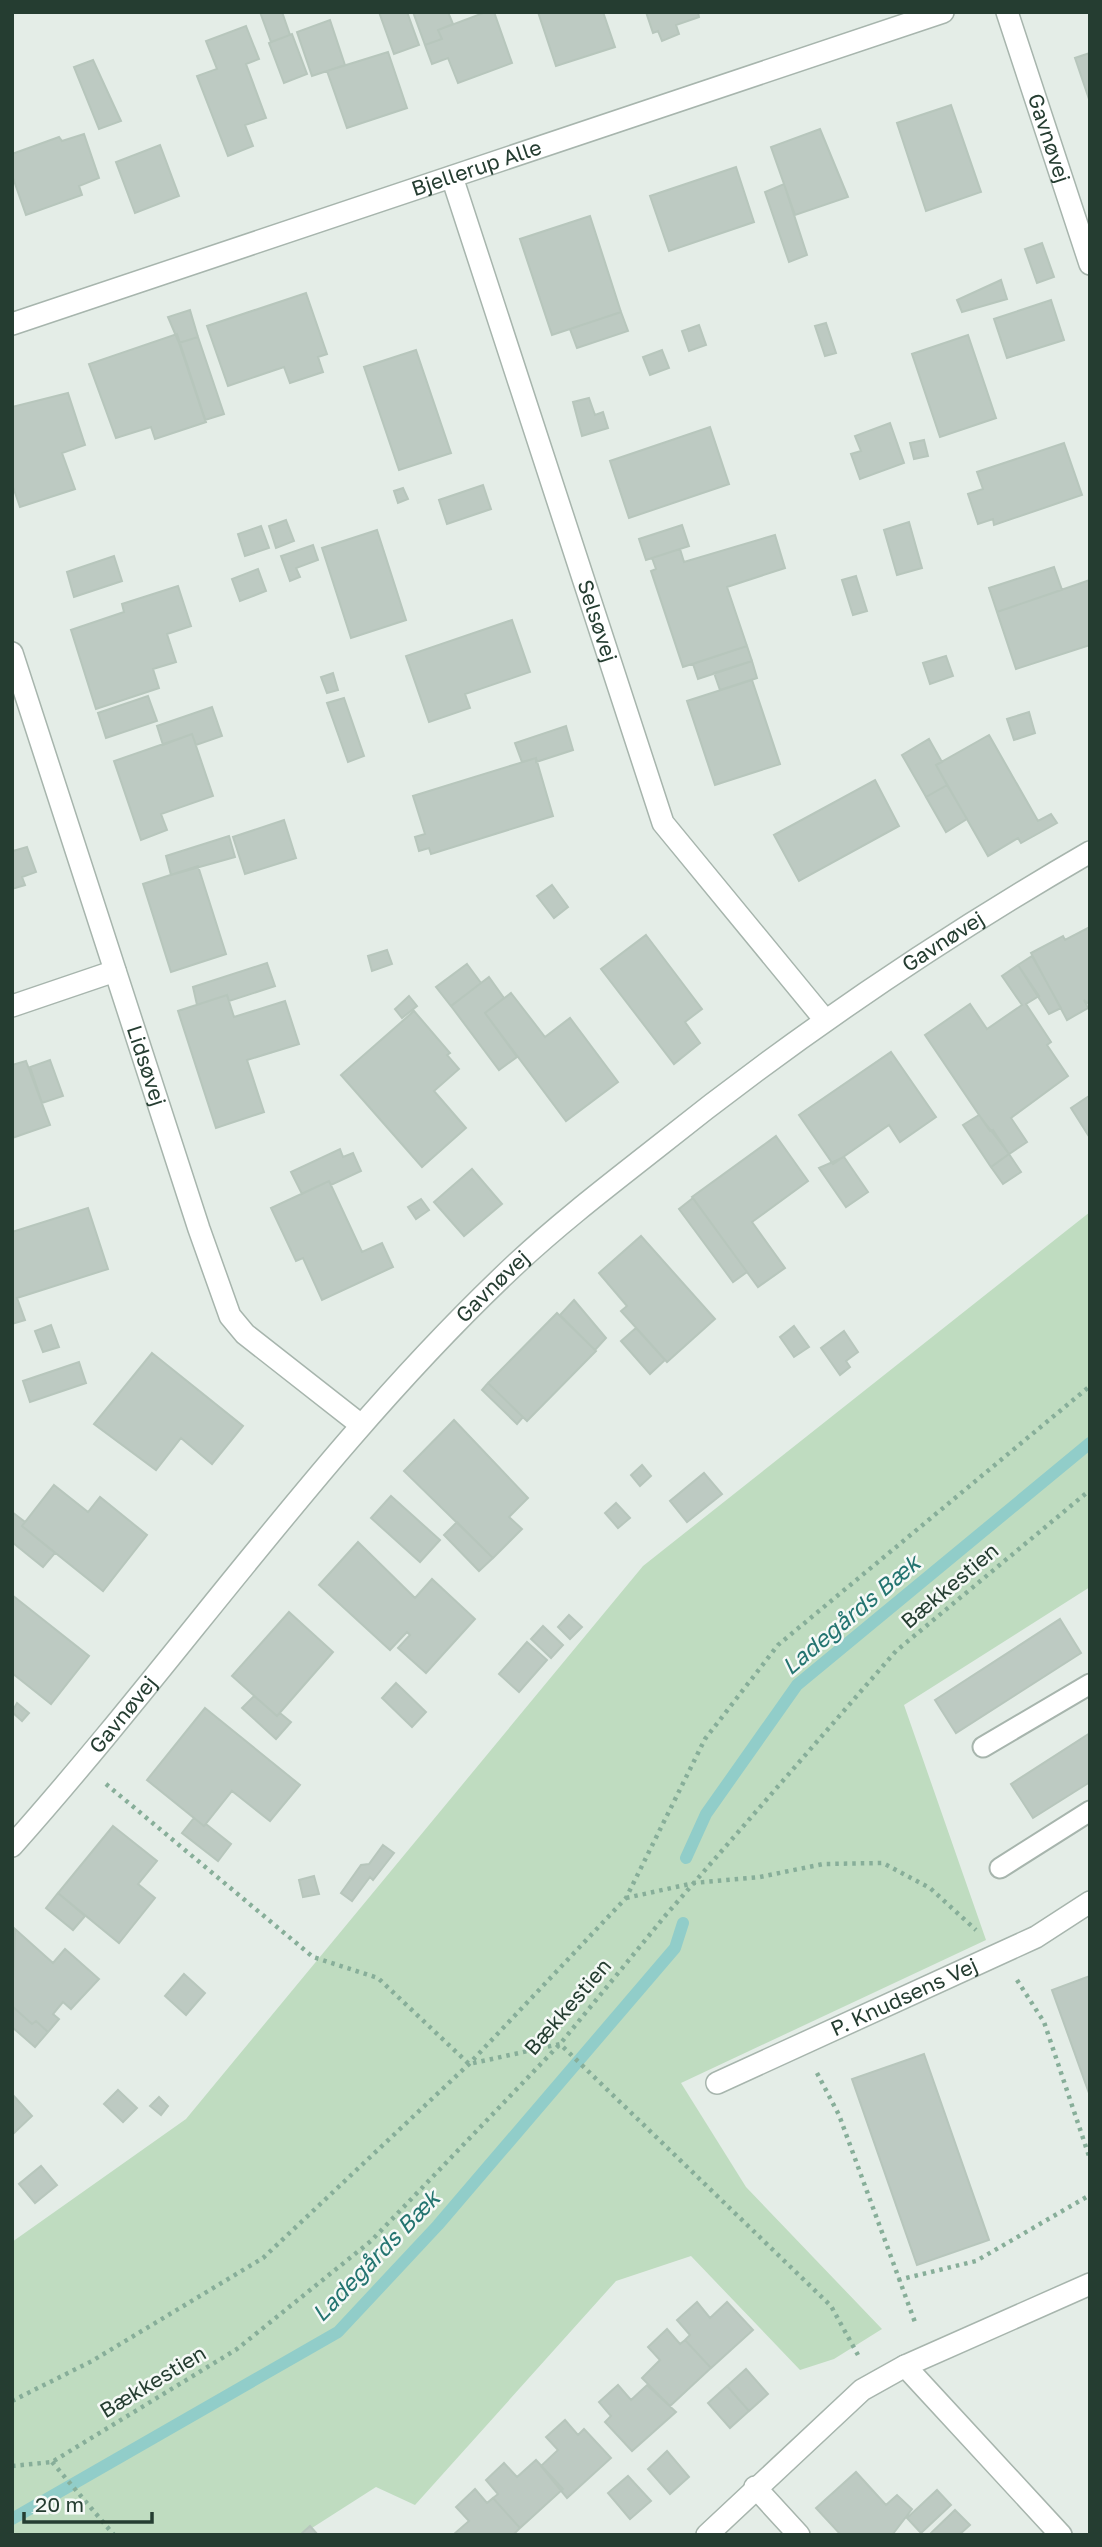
<svg xmlns="http://www.w3.org/2000/svg" width="1102" height="2547" viewBox="0 0 1102 2547" font-family="'Golos Text',sans-serif">
  <rect width="100%" height="100%" fill="#e4ede7"/>
  <path fill="#bfdcc0" d="M1090,1212V1587L904,1705L986,1940L681,2083L746,2187L882,2329L834,2359L800,2370L691,2256L616,2281L415,2505L376,2487L301,2535H12V2242L186,2119L643,1566Z"/>
  <g fill="none" stroke-linecap="round" stroke-linejoin="round">
    <path stroke="#91cdc9" stroke-width="12" d="M686,1858L706,1814L797,1685L1090,1443
      M12,2519L338,2332L438,2225L675,1948L683,1923"/>
  </g>
  <path fill="#bdcac2" stroke="#b7c6bc" stroke-width="2" d="M260,12H282L290,35L271,42Z
    M379,12H407L419,45L394,54Z
    M413,12H448L453,24L438,30L442,39L425,45Z
    M486,12H494L512,63L458,83L448,58L432,64L425,45L442,39L438,30Z
    M538,12H603L615,47L556,66Z
    M646,12H698L699,17L676,25L679,34L662,41L658,31L653,33Z
    M330,20L345,65L312,76L297,32Z
    M246,26L259,59L246,64L266,118L245,125L253,146L228,156L197,76L217,69L206,41Z
    M292,34L307,74L284,83L269,43Z
    M388,52L407,108L347,128L327,71Z
    M1090,53V102L1075,58Z
    M93,60L121,121L99,129L74,67Z
    M951,105L981,192L926,211L897,123Z
    M820,129L848,197L795,215L771,147Z
    M84,134L99,178L79,186L82,195L26,215L12,175V154L59,137L62,141Z
    M160,145L179,196L135,213L116,162Z
    M736,167L754,222L669,251L650,196Z
    M784,184L807,255L789,262L765,192Z
    M590,216L621,312L552,335L520,239Z
    M1042,243L1054,277L1037,283L1025,249Z
    M1001,280L1007,299L962,312L957,300Z
    M306,293L327,354L318,357L323,372L290,383L284,367L228,386L207,326Z
    M1051,300L1064,340L1007,358L994,319Z
    M190,310L198,337L179,343L168,317Z
    M621,312L628,331L577,348L570,329Z
    M826,323L836,353L825,356L815,326Z
    M699,325L706,345L689,351L682,331Z
    M177,334L206,422L155,439L151,427L116,438L89,364Z
    M968,335L996,418L940,437L912,354Z
    M198,337L224,414L205,420L179,343Z
    M416,350L451,453L399,470L364,367Z
    M662,350L669,368L650,375L643,357Z
    M68,393L85,445L62,453L75,489L20,507L12,484V407Z
    M589,398L595,415L603,412L608,428L582,436L573,402Z
    M890,423L904,463L860,479L851,454L861,451L855,436Z
    M710,427L729,484L629,518L610,461Z
    M924,440L928,456L914,459L910,443Z
    M1064,443L1082,495L994,525L993,519L978,524L968,494L983,489L977,472Z
    M483,485L491,509L447,524L439,500Z
    M403,488L408,499L398,503L394,491Z
    M286,520L294,541L276,548L269,526Z
    M909,522L922,568L897,575L884,530Z
    M682,525L689,546L646,560L639,539Z
    M261,526L269,548L245,556L238,534Z
    M377,530L406,620L351,638L322,548Z
    M775,535L785,568L727,587L747,646L683,667L651,571L656,569L652,558L680,549L684,562Z
    M313,545L318,560L296,568L300,577L290,581L281,556Z
    M114,556L122,581L74,597L67,572Z
    M1054,567L1062,590L997,612L989,588Z
    M258,569L266,591L240,601L232,579Z
    M856,576L867,611L853,615L842,580Z
    M1090,580V645L1016,669L997,612Z
    M178,586L191,626L167,634L176,662L153,669L159,688L96,709L71,630L124,612L122,604Z
    M512,620L530,672L465,694L470,708L429,722L406,656Z
    M747,646L752,661L698,679L693,664Z
    M946,656L953,676L930,684L923,663Z
    M752,661L757,678L720,690L714,673Z
    M333,673L338,690L327,693L321,677Z
    M752,680L780,764L715,785L687,701Z
    M148,696L157,721L106,738L98,713Z
    M344,698L364,756L348,762L327,703Z
    M212,707L222,736L196,745L192,734L163,745L157,726Z
    M1029,712L1035,733L1014,740L1007,719Z
    M566,726L573,750L536,762V758L522,762L515,743Z
    M192,734L213,796L161,814L167,830L141,840L114,761Z
    M989,735L1038,821L1051,814L1057,823L1021,843L1018,838L988,856L936,765Z
    M929,739L942,762L936,765L947,785L926,797L902,755Z
    M536,758L553,816L431,854L429,848L419,851L415,837L425,834L413,796Z
    M875,780L899,826L799,881L774,835Z
    M947,785L967,819L946,832L926,797Z
    M284,820L296,858L245,874L233,837Z
    M229,836L235,857L171,875L166,856Z
    M27,847L36,872L22,877L25,885L12,889V848L13,851Z
    M198,866L226,954L171,972L143,884Z
    M552,885L568,907L554,918L537,896Z
    M1090,927V1005L1084,1000L1088,1008L1067,1020L1031,953L1063,936L1065,940Z
    M646,935L702,1009L685,1022L700,1043L674,1064L601,969Z
    M387,950L392,964L372,971L368,956Z
    M1032,956L1061,1008L1049,1014L1018,965Z
    M267,963L275,986L229,1001L227,995L197,1005L193,987Z
    M467,964L481,983L451,1006L436,987Z
    M1018,965L1039,996L1026,1004L1051,1042L1047,1045L1068,1076L1011,1118L1027,1142L1009,1154L993,1130L990,1131L925,1035L970,1004L987,1029L1022,1005L1002,976Z
    M489,977L504,998L485,1013L517,1057L499,1070L451,1006Z
    M511,993L545,1037L570,1018L618,1082L566,1121L485,1013Z
    M227,995L234,1017L285,1001L299,1044L247,1060L264,1112L216,1128L178,1011Z
    M409,996L417,1006L402,1018L395,1009Z
    M414,1011L450,1053L447,1055L459,1069L434,1091L466,1128L422,1167L341,1075Z
    M891,1052L936,1117L900,1142L889,1125L833,1164L799,1115Z
    M50,1060L63,1096L42,1103L30,1067Z
    M26,1061L50,1125L12,1138V1065Z
    M1089,1096L1090,1097V1138L1071,1108Z
    M979,1115L1009,1154L991,1167L963,1125Z
    M776,1136L808,1181L752,1222L785,1268L758,1287L692,1197Z
    M340,1149L343,1157L353,1153L361,1171L331,1185L329,1181L302,1194L291,1172Z
    M1009,1154L1021,1172L1003,1184L991,1167Z
    M844,1157L868,1192L846,1207L819,1168Z
    M472,1169L502,1204L464,1236L434,1202Z
    M329,1181L362,1252L382,1243L393,1267L322,1300L303,1258L296,1261L271,1208Z
    M693,1198L747,1272L733,1282L679,1209Z
    M421,1199L429,1210L416,1219L408,1207Z
    M88,1208L108,1269L17,1298L25,1320L12,1324V1232Z
    M641,1236L715,1319L667,1362L621,1311L627,1306L599,1273Z
    M574,1300L606,1338L595,1350L560,1315Z
    M557,1313L596,1351L527,1421L488,1383Z
    M51,1325L59,1347L43,1352L35,1331Z
    M794,1326L809,1347L794,1357L780,1337Z
    M636,1328L665,1360L650,1374L621,1341Z
    M844,1331L858,1352L846,1361L850,1367L840,1375L821,1348Z
    M152,1353L243,1426L212,1464L181,1438L156,1470L94,1424Z
    M79,1362L86,1383L30,1402L23,1381Z
    M488,1383L523,1417L517,1424L482,1390Z
    M454,1420L528,1498L509,1517L522,1529L493,1558L404,1471Z
    M642,1465L651,1476L640,1486L631,1475Z
    M704,1473L722,1494L687,1522L670,1501Z
    M54,1485L88,1512L100,1497L147,1535L103,1591L22,1526Z
    M391,1496L440,1540L420,1562L371,1518Z
    M616,1503L630,1518L618,1528L605,1513Z
    M12,1512L25,1522L22,1526L55,1553L43,1567L12,1542Z
    M457,1522L493,1558L479,1571L444,1535Z
    M358,1542L415,1598L432,1579L475,1619L426,1673L398,1648L410,1635L407,1632L390,1650L319,1585Z
    M12,1595L89,1656L51,1704L12,1673Z
    M289,1612L333,1652L277,1716L232,1676Z
    M569,1615L582,1627L570,1639L558,1627Z
    M1060,1619L1081,1653L956,1733L935,1700Z
    M543,1626L563,1645L551,1658L531,1639Z
    M527,1642L547,1660L519,1692L499,1674Z
    M396,1683L426,1712L412,1727L382,1698Z
    M254,1696L277,1716L280,1713L291,1722L276,1739L242,1708Z
    M17,1703L29,1713L22,1721L12,1712Z
    M205,1708L300,1785L270,1821L232,1791L204,1826L147,1780Z
    M1090,1733V1782L1033,1818L1011,1784Z
    M194,1818L204,1826L206,1824L231,1844L218,1861L182,1833Z
    M113,1826L157,1861L138,1884L155,1898L119,1943L58,1893Z
    M383,1845L394,1853L373,1880L370,1877L352,1901L341,1893L361,1865L369,1864Z
    M314,1876L319,1894L303,1897L299,1880Z
    M58,1893L85,1916L73,1930L46,1908Z
    M15,1929L53,1963L65,1949L99,1979L71,2009L63,2002L53,2014L59,2019L48,2032L36,2021L32,2024L12,2006Z
    M184,1974L205,1993L186,2015L165,1996Z
    M1090,1976V2096L1052,1990Z
    M12,2006L32,2024L36,2021L48,2032L35,2047L12,2027Z
    M924,2054L989,2240L917,2265L852,2079Z
    M118,2090L137,2108L123,2122L104,2104Z
    M12,2094L32,2116L12,2135Z
    M159,2097L168,2106L161,2115L150,2106Z
    M41,2166L57,2185L35,2203L19,2184Z
    M697,2302L710,2318L727,2302L753,2330L711,2368L685,2340L690,2335L677,2320Z
    M667,2329L680,2344L685,2340L711,2368L670,2406L642,2378L660,2360L648,2347Z
    M746,2369L768,2394L749,2411L727,2386Z
    M618,2385L631,2400L647,2385L676,2412L632,2451L605,2422L611,2416L599,2402Z
    M727,2386L749,2411L730,2428L708,2403Z
    M565,2420L578,2435L584,2429L611,2458L567,2498L541,2466L558,2450L546,2437Z
    M667,2451L689,2477L670,2494L648,2469Z
    M536,2460L563,2489L520,2528L493,2498L498,2494L486,2480L504,2463L517,2477Z
    M856,2472L886,2505L897,2495L912,2509L892,2535H841L816,2508Z
    M628,2476L651,2501L630,2519L608,2493Z
    M475,2489L487,2503L493,2498L520,2528L513,2535H453L469,2521L456,2507Z
    M937,2490L951,2505L921,2533L907,2518Z
    M955,2510L970,2525L959,2535H929Z
    M310,2526L318,2535H300Z"/>
  <g fill="none" stroke-linecap="round" stroke-linejoin="round">
    <defs>
      <path id="service" d="M983,1747L1090,1684
        M1000,1868L1090,1811"/>
      <g id="minor">
        <path id="s1" d="M1007,12L1090,264"/>
        <path id="s2" d="M452,177L663,823L825,1020"/>
        <path id="s3" d="M12,324L943,12"/>
        <path id="s4" d="M12,653L199,1229L230,1316L245,1334L361,1425"/>
        <path d="M12,1006L115,971"/>
        <path id="s5" d="M12,1846C183,1654 329,1439 517,1263C561,1222 608,1186 655,1149C792,1039 938,940 1090,852"/>
        <path id="s6" d="M717,2083L1001,1953L1036,1937L1090,1902"/>
        <path d="M905,2366L1090,2284"/>
        <path d="M755,2487L799,2535"/>
        <path d="M707,2535L862,2390L905,2366L1061,2535"/>
      </g>
    </defs>
    <use href="#service" stroke="#a7b5ad" stroke-width="23"/>
    <use href="#minor" stroke="#a7b5ad" stroke-width="24"/>
    <path stroke="#87ae99" stroke-width="4.5" stroke-dasharray="3.5 5" stroke-linecap="butt" d="M106,1784L313,1957L378,1978L469,2064L560,2044L831,2306L858,2355
      M626,1898L694,1883L760,1877L823,1864L883,1863L930,1888L976,1930
      M1017,1980L1044,2022L1090,2159
      M817,2073L839,2115L916,2325
      M898,2280L976,2261L1090,2195
      M12,2401L92,2361L263,2258L469,2064L626,1898L705,1739L778,1645L1090,1386
      M52,2462L114,2535
      M12,2466L52,2462L237,2349L371,2241L560,2044L665,1916L896,1651L1090,1490"/>
    <use href="#service" stroke="#fff" stroke-width="19"/>
    <use href="#minor" stroke="#fff" stroke-width="21"/>
  </g>
  <g text-anchor="middle" stroke-width="5" stroke-linejoin="round" paint-order="stroke">
    <g font-size="21" fill="#253d31" stroke="#f5f9f6">
      <text dy="7" stroke="none"><textPath href="#s1" startOffset="133">Gavnøvej</textPath></text>
      <text dy="7" stroke="none"><textPath href="#s3" startOffset="490">Bjellerup Alle</textPath></text>
      <text dy="7" stroke="none"><textPath href="#s2" startOffset="467">Selsøvej</textPath></text>
      <text dy="7" stroke="none"><textPath href="#s5" startOffset="1306">Gavnøvej</textPath></text>
      <text dy="7" stroke="none"><textPath href="#s4" startOffset="434">Lidsøvej</textPath></text>
      <text dy="7" stroke="none"><textPath href="#s5" startOffset="738">Gavnøvej</textPath></text>
      <text transform="translate(950 1586) rotate(-40)" y="7">Bækkestien</text>
      <text dy="7" stroke="none"><textPath href="#s5" startOffset="172">Gavnøvej</textPath></text>
      <text dy="7" stroke="none"><textPath href="#s6" startOffset="206">P. Knudsens Vej</textPath></text>
      <text transform="translate(568 2007) rotate(-49)" y="7">Bækkestien</text>
      <text transform="translate(153 2382) rotate(-31)" y="7">Bækkestien</text>
    </g>
    <g font-size="23" font-style="italic" fill="#237470" stroke="#f5f9f6">
      <text transform="translate(851 1615) rotate(-40)" y="8">Ladegårds Bæk</text>
      <text transform="translate(376 2256) rotate(-46)" y="8">Ladegårds Bæk</text>
    </g>
  </g>
  <rect width="1102" height="2547" fill="none" stroke="#253d31" stroke-width="28"/>
  <path d="M24 2512v10h128v-10" fill="none" stroke="#253d31" stroke-width="3.5"/>
  <text x="35" y="2512" font-size="21" fill="#253d31" stroke="#f5f9f6" stroke-width="5" paint-order="stroke">20 m</text>
</svg>
